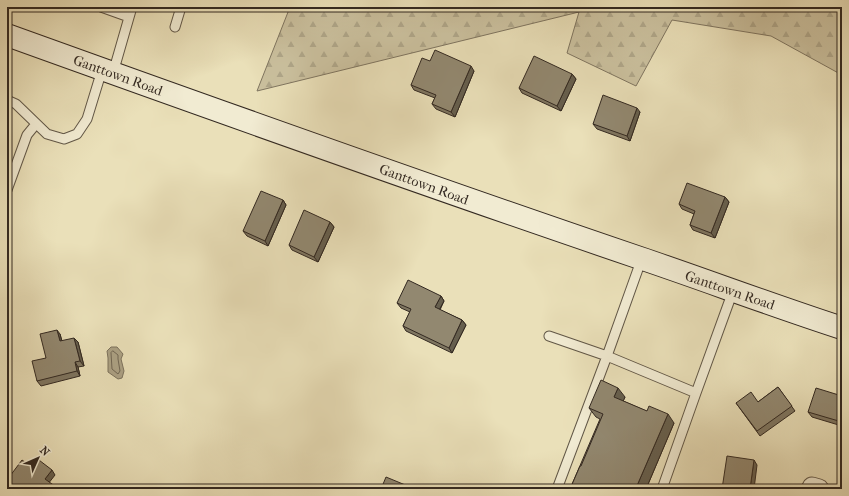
<svg xmlns="http://www.w3.org/2000/svg" width="849" height="496" viewBox="0 0 849 496" font-family="'IM FELL French Canon',serif">
  <defs>
    <pattern id="forest-firs" width="22" height="20" patternUnits="userSpaceOnUse"><rect width="22" height="20" fill="#cbc19f"/><path d="M5 1l3.5 6h-7zM16 11l3.5 6h-7z" fill="#afa689"/></pattern>
  </defs>
  <rect width="100%" height="100%" fill="#eae0b9"/>
  <filter id="stains"><feTurbulence type="fractalNoise" baseFrequency=".005" numOctaves="4"/><feColorMatrix values="0 0 0 0 .2 0 0 0 0 .09 0 0 0 0 .02 0 0 0 .5 -.17"/></filter>
  <radialGradient id="worn" r=".72"><stop offset=".6" stop-color="#630" stop-opacity="0"/><stop offset="1" stop-color="#630" stop-opacity=".3"/></radialGradient>
  <path fill="url(#forest-firs)" stroke="#7f7560" d="M290,7H842V75L771,36L672,20L636,86L567,53L579,12L257,91Z"/>
  <path fill="#aca285" stroke="#7c725d" d="M111,347H117L123,354L121,359L124,371L122,378L118,379L108,372V358L107,351Z"/>
  <g fill="none" stroke-linecap="round" stroke-linejoin="round">
    <path stroke="#706653" stroke-width="1" d="M113,351L118,355V359L120,371L118,374L112,369L111,353Z"/>
    <defs>
      <path id="lane" d="M101,7L129,17
        M175,27L181,7
        M113,73L132,7
        M7,100L16,104L47,134L64,139L77,134L87,119L102,70
        M7,190L27,135L36,124
        M549,336L607,356L696,393
        M557,489L607,356L642,258
        M662,489L696,393L733,291"/>
      <path id="street" d="M812,487L819,489"/>
      <path id="secondary" d="M7,35C218,111 428,186 640,258C708,281 774,306 842,328"/>
    </defs>
    <use href="#lane" stroke="#615747" stroke-width="11"/>
    <use href="#street" stroke="#615747" stroke-width="21"/>
    <use href="#secondary" stroke="#332921" stroke-width="24"/>
    <use href="#lane" stroke="#f1ebd2" stroke-width="9"/>
    <use href="#street" stroke="#f1ebd2" stroke-width="19"/>
    <use href="#secondary" stroke="#f1ebd2" stroke-width="22"/>
  </g>
  <path fill="#7e7560" stroke="#332921" d="M430,61L474,71L455,117L436,109L432,104L435,98L414,90L411,85Z
    M572,74L576,79L561,111L522,93L519,88Z
    M640,112L630,141L597,129L593,124Z
    M725,197L729,202L715,238L693,230L690,225L694,214L682,209L679,204Z
    M283,200L286,205L268,246L247,236L243,231Z
    M330,222L334,227L318,262L292,250L289,245Z
    M441,296L444,301L440,310L462,320L466,325L452,353L406,331L403,326L410,312L401,308L397,303Z
    M60,334L62,341L78,342L84,366L78,367L80,376L41,386L37,381L46,358Z
    M778,387L795,411L760,436L736,403L758,402Z
    M842,396V426L812,417L808,412Z
    M625,397L623,401L674,423L646,489H570L600,419L596,417L589,408Z"/>
  <path fill="#665f4e" stroke="#332921" d="M471,66L474,71L455,117L451,112Z
    M572,74L576,79L561,111L557,106Z
    M637,108L640,112L630,141L627,136Z
    M725,197L729,202L715,238L711,233Z
    M283,200L286,205L268,246L265,241Z
    M330,222L334,227L318,262L314,257Z
    M441,296L444,301L438,312L435,307Z
    M462,320L466,325L452,353L449,348Z
    M57,330L60,334L63,346L60,341Z
    M74,338L78,342L84,366L80,361Z
    M75,362L78,367L80,376L77,371Z
    M618,388L625,397L621,406L614,397Z
    M668,414L674,423L646,489H637L636,488Z
    M754,460L757,465L754,489H750Z
    M52,470L55,475L48,484L45,479Z"/>
  <path fill="#928870" stroke="#332921" d="M435,50L471,66L451,112L432,104L436,95L411,85L422,58L430,61Z
    M534,56L572,74L557,106L519,88Z
    M603,95L637,108L627,136L593,124Z
    M687,183L725,197L711,233L690,225L695,211L679,204Z
    M261,191L283,200L265,241L243,231Z
    M304,210L330,222L314,257L289,245Z
    M408,280L441,296L435,307L462,320L449,348L403,326L411,309L397,303Z
    M57,330L60,341L74,338L80,361L75,362L77,371L37,381L32,361L46,358L40,334Z
    M601,380L618,388L614,397L647,411L649,406L668,414L636,488L638,489H570L580,466H581L603,414L589,408Z
    M778,387L792,406L757,431L736,403L751,392L758,402Z
    M816,388L842,396V422L808,412Z
    M727,456L754,460L750,489H722Z
    M35,457L52,470L45,479L59,489H7V480L22,460L29,465Z
    M386,477L415,489H381Z"/>
  <g text-anchor="middle" stroke-width="3.5" stroke-linejoin="round" paint-order="stroke">
    <g font-size="14" fill="#332921" stroke="#f1ebd2">
      <text transform="translate(118 75) rotate(20)" y="5">Ganttown Road</text>
      <text transform="translate(424 184) rotate(20)" y="5">Ganttown Road</text>
      <text transform="translate(730 290) rotate(19)" y="5">Ganttown Road</text>
    </g>
  </g>
  <rect width="849" height="496" fill="none" stroke="#eae0b9" stroke-width="24"/>
  <rect x="8" y="8" width="833" height="480" fill="none" stroke="#332921" stroke-width="2"/>
  <rect x="12" y="12" width="825" height="472" fill="none" stroke="#332921"/>
  <g transform="translate(38 458) rotate(45)" stroke="#f1ebd2" stroke-width="3" paint-order="stroke">
  <path d="M0-3L7 15L0 10L-7 15Z" fill="#332921"/>
  <text y="-6" font-size="11" font-weight="bold" text-anchor="middle" fill="#332921">N</text>
  </g>
  <rect width="100%" height="100%" filter="url(#stains)"/>
  <rect width="100%" height="100%" fill="url(#worn)"/>
</svg>
